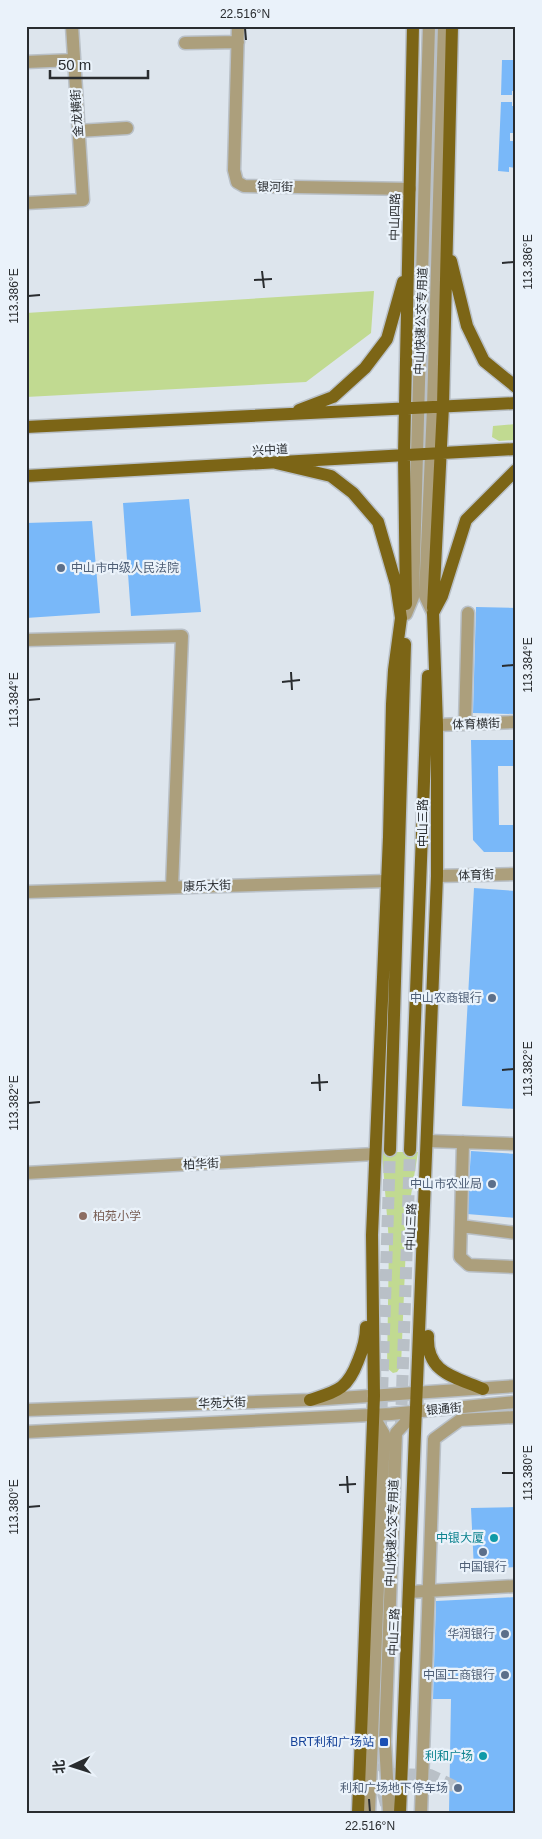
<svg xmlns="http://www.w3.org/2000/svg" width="542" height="1839" viewBox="0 0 542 1839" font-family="Helvetica,'Noto Sans SC',sans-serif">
  <rect width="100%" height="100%" fill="#dde5ed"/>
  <path fill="#c1da91" d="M374,291L371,333L306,382L26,397V313Z
    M516,424V440L499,441L492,437L493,426Z
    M382,1152H418L407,1220L401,1366L397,1372L393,1373L387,1368L389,1242Z"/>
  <path fill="#79b8f9" d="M502,60H514L513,64H516V91H512V95H501Z
    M501,102H512V106H516V133H510V141H516V168L509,167V172L498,171Z
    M189,499L201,612L131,616L123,503Z
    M92,521L100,613L26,618V523Z
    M476,607L516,608L515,714L473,713Z
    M471,740H516V766H498L499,825H516V852H484L473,840Z
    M474,888L516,891V1109L462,1106Z
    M471,1151L516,1154V1218L467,1214Z
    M516,1507V1567L474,1569L471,1508Z
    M516,1597V1813H449L451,1699H433L436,1601Z"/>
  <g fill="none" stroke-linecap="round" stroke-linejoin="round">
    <path stroke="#b9c0c7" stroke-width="12" stroke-dasharray="12 6" stroke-linecap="butt" d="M391,1774L430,1775L458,1788
      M361,1803C367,1800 371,1803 377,1801C390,1799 391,1784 391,1774L365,1751"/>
    <path stroke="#b9c0c7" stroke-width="12" stroke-dasharray="12 6" stroke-linecap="butt" d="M401,1423L410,1150
      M381,1425L390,1150"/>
    <defs>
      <path id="minor" d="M238,26L234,170L237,182L244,186L410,189
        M185,43L238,42
        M26,62L74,60
        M78,131L127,128
        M26,203L83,200L72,26
        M433,613L425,596L433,407L444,26
        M406,614L413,597L429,26
        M26,640L182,636L172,887
        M465,724L468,613
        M437,725L516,722
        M437,876L516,874
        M26,892L387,881
        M428,1141L516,1144
        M463,1142L460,1257L469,1265L516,1267
        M26,1173L375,1154
        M461,1226L516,1233
        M26,1410L310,1400L516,1386
        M26,1432L391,1414L516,1402
        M409,1592L516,1586
        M369,1813L384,1434L372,1414
        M389,1813L385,1742L396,1433L416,1411
        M421,1813L434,1439L460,1420L516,1417"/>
      <path id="major" d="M451,261L467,326L484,361L516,387
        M299,410L333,397L365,368L387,339L403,282
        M26,427L516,403
        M276,463L331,476L353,493L378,522L396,584L401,618L394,670L392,704L389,837L372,1235L374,1396L358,1813
        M26,476L516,449
        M406,604L404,455L413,26
        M433,608L443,406L452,26
        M390,1150L405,644
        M410,1150L428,676
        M428,1336C426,1373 455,1377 483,1389
        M310,1400C337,1391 347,1390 358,1361C363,1349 366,1340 366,1327
        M400,1813L437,876V725L433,613L442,596L466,520L516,470"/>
    </defs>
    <use href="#minor" stroke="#b9c0c7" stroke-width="15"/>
    <use href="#major" stroke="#b9c0c7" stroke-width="15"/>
    <use href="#minor" stroke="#ac9f7c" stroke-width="12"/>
    <use href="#major" stroke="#7c6516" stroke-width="12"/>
  </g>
  <path fill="none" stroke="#292c2f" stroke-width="2" d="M245,28L246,40M502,263L514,262M262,271L264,288M254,280L272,279M28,296L40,295M502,666L514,665M291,672L292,690M282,682L300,680M28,700L40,699M502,1070L514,1069M319,1074L320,1091M311,1083L328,1082M28,1103L40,1102M502,1473H514M347,1476L348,1493M339,1485L356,1484M28,1507L40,1506M369,1799L370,1812"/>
  <g fill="#5c6f8a" stroke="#eaf2fa" stroke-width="2">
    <circle cx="61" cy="568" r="5"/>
    <circle cx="492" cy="998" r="5"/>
    <circle cx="492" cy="1184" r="5"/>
    <circle cx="483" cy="1552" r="5"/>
    <circle cx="505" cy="1634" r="5"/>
    <circle cx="505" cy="1675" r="5"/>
    <circle cx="458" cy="1788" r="5"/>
  </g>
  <circle fill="#8d6e63" stroke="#eaf2fa" stroke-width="2" cx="83" cy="1216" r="5"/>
  <g fill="#0f9aa8" stroke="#eaf2fa" stroke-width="2">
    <circle cx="494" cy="1538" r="5"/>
    <circle cx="483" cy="1756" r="5"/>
  </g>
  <rect fill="#1a4fb4" stroke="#eaf2fa" stroke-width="2" x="379" y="1737" width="10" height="10" rx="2.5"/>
  <g text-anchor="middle" stroke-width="4.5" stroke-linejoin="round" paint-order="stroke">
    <g font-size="12" fill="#292c2f" stroke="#eaf2fa">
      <text transform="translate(77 113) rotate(-94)" y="4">金龙横街</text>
      <text transform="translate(275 187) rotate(1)" y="4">银河街</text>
      <text transform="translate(395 217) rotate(-89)" y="4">中山四路</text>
      <text transform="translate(421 321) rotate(-88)" y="4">中山快速公交专用道</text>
      <text transform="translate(270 450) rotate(-3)" y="4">兴中道</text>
      <text transform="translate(476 724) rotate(-2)" y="4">体育横街</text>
      <text transform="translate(423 823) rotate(-90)" y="4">中山三路</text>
      <text transform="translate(476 875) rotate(-2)" y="4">体育街</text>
      <text transform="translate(207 886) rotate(-2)" y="4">康乐大街</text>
      <text transform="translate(201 1164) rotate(-3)" y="4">柏华街</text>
      <text transform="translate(411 1227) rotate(-88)" y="4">中山三路</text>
      <text transform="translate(222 1403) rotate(-2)" y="4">华苑大街</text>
      <text transform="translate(444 1409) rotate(-5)" y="4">银通街</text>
      <text transform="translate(392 1533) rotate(-88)" y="4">中山快速公交专用道</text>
      <text transform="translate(394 1632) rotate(-88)" y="4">中山三路</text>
    </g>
    <g font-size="12" fill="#4e5e75" stroke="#eaf2fa" text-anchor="end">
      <text x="71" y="572" text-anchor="start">中山市中级人民法院</text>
      <text x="482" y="1002">中山农商银行</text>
      <text x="482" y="1188">中山市农业局</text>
      <text x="483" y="1571" text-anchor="middle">中国银行</text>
      <text x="495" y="1638">华润银行</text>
      <text x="495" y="1679">中国工商银行</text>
      <text x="448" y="1792">利和广场地下停车场</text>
    </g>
    <g font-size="12" fill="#785e54" stroke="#eaf2fa" text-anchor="start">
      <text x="93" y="1220">柏苑小学</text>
    </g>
    <g font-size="12" fill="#0d838f" stroke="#eaf2fa" text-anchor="end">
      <text x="484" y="1542">中银大厦</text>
      <text x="473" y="1760">利和广场</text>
    </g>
    <g font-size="12" fill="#164399" stroke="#eaf2fa" text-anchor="end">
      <text x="374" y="1746">BRT利和广场站</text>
    </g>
  </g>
  <rect width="542" height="1839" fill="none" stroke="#eaf2fa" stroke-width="55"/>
  <g transform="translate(72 1766) rotate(266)" stroke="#eaf2fa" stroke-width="4" paint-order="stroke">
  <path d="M0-4L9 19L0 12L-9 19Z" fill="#292c2f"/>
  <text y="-8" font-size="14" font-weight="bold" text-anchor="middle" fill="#292c2f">北</text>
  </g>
  <path d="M50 70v8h98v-8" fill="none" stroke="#292c2f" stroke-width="2.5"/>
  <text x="58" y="70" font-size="15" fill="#292c2f" stroke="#eaf2fa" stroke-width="4" paint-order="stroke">50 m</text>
  <rect x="28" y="28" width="486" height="1784" fill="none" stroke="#292c2f" stroke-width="2"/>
  <g font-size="12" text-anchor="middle" fill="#292c2f">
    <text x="245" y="18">22.516°N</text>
    <text transform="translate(528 262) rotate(-90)" y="4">113.386°E</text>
    <text transform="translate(14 296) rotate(-90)" y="4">113.386°E</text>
    <text transform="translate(528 665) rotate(-90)" y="4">113.384°E</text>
    <text transform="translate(14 700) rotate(-90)" y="4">113.384°E</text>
    <text transform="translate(528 1069) rotate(-90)" y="4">113.382°E</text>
    <text transform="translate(14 1103) rotate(-90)" y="4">113.382°E</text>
    <text transform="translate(528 1473) rotate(-90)" y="4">113.380°E</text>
    <text transform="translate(14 1507) rotate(-90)" y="4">113.380°E</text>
    <text x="370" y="1830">22.516°N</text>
  </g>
</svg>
